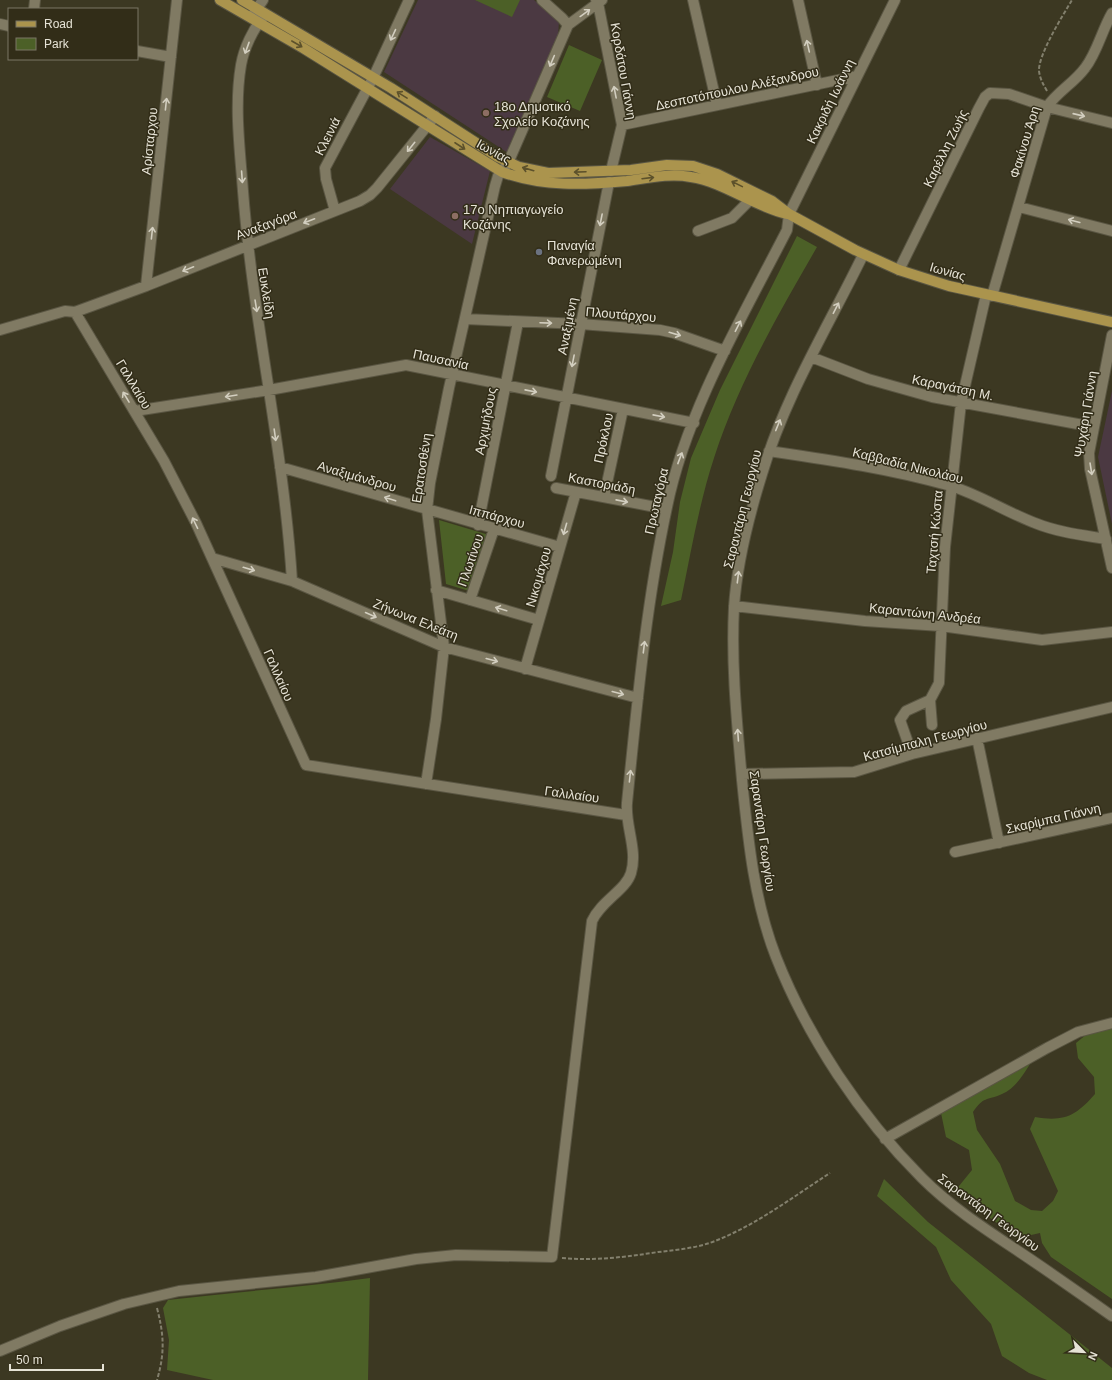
<svg xmlns="http://www.w3.org/2000/svg" width="1112" height="1380" viewBox="0 0 1112 1380" font-family="Helvetica,sans-serif">
  <rect width="100%" height="100%" fill="#3c3822"/>
  <path fill="#4b3942" d="M418,0H534L559,21L558,37L508,153L384,72Z
    M430,137L490,171L472,244L390,189Z
    M1112,391V524L1098,457Z"/>
  <path fill="#4c6027" d="M475,0H520L512,17Z
    M569,45L602,60L580,111L547,97Z
    M797,236L817,247C778,315 738,383 714,458C699,504 691,552 681,600L661,606L673,552L680,502L691,458L720,390Z
    M439,520L489,535L469,591L446,584Z
    M1112,1028V1299L1051,1257L1042,1243L1040,1233L1018,1238L951,1190L959,1186L972,1170L969,1150L946,1137L941,1113L1030,1064C1023,1075 1015,1089 1002,1094C986,1101 984,1096 973,1112L977,1130L1000,1164L1015,1201L1031,1210L1042,1211L1053,1201L1058,1191L1030,1129L1035,1117C1064,1122 1076,1116 1095,1094L1094,1077L1078,1058L1076,1043L1087,1034Z
    M884,1179L928,1222L1112,1368V1380H1047L1029,1373L1002,1356L991,1324L951,1280L936,1247L877,1196Z
    M370,1278L368,1380H213L167,1370L169,1340L163,1308L168,1300C235,1292 302,1287 370,1278Z"/>
  <g fill="none" stroke-linecap="round" stroke-linejoin="round">
    <defs>
      <path id="minor" d="M542,0L562,18L568,25
        M596,0L598,3L622,125L611,171
        M693,0L717,105
        M798,0L817,85
        M34,9L35,0
        M252,16L263,0
        M264,16C253,29 244,48 241,65C234,106 240,150 243,191C253,322 284,450 292,581
        M0,24L9,26
        M568,25L602,0
        M137,51L171,57
        M622,125L857,76
        M1019,207L1112,231
        M335,211L326,179L325,168L373,78L409,0
        M698,231L732,218L750,200
        M863,255C828,327 785,396 762,474C749,516 737,563 734,607C731,665 737,723 742,780C748,839 754,901 776,957C808,1038 860,1116 922,1178C954,1210 993,1234 1030,1259C1058,1278 1085,1297 1112,1316
        M899,270L979,108L985,97L990,93L1009,94L1047,107L1112,123
        M146,286L177,0
        M992,296L1047,107C1057,92 1074,83 1085,68C1097,53 1102,30 1112,13
        M75,312L164,461L196,523L306,765L626,815
        M465,319L580,324L660,330L674,333L725,351
        M0,330L65,311L75,312L146,286L360,201L370,195L377,188L435,116
        M1112,335L1089,453L1090,469L1112,568
        M811,357L868,379L932,397L1094,427
        M135,411L269,390L406,365L694,423
        M769,451C830,460 892,469 951,486C980,495 1006,512 1035,523C1057,532 1082,535 1106,539
        M280,467L560,547
        M551,476L609,182
        M556,488L666,509
        M604,497L623,409
        M478,525L518,322
        M212,558L292,581L444,647L638,698
        M436,590L539,620
        M470,600L494,529
        M734,606L865,621L941,626L1042,640L1112,632
        M525,669L576,492
        M932,725L930,700L939,683L945,547L961,403L986,295
        M977,738L999,843
        M912,754L900,720L906,711L930,700
        M742,774L854,772L912,754L1112,707
        M426,784L436,719L444,647L427,510L430,483L449,388L495,186L498,176L508,163L568,25
        M955,852L1112,818
        M885,1139L1047,1048L1078,1032L1112,1023
        M0,1351L60,1326L124,1304L179,1291L316,1277L416,1259L456,1255L552,1257L592,921C601,901 626,890 631,873C638,850 625,826 627,803C637,704 646,604 667,507C686,412 743,316 787,230L789,214L895,0"/>
      <path id="major" d="M220,0L303,48L502,172C544,187 583,185 627,181C648,178 670,173 691,177C724,182 753,206 787,214
        M242,0L391,88L498,157L519,167L548,173L631,170L667,165L693,166L717,174L772,201L789,214L855,250L899,270L949,286L1112,322"/>
    </defs>
    <use href="#minor" stroke="#5a5643" stroke-width="12"/>
    <use href="#major" stroke="#5a5643" stroke-width="12"/>
    <path stroke="#827f6c" stroke-width="2" stroke-dasharray="4 2" stroke-linecap="butt" d="M1047,91C1043,84 1040,79 1039,71C1038,55 1063,15 1072,0
      M562,1258C594,1261 626,1257 658,1252C677,1250 697,1248 715,1241C756,1225 793,1197 830,1173
      M157,1308C164,1335 165,1353 157,1380"/>
    <use href="#minor" stroke="#807a63" stroke-width="10"/>
    <use href="#major" stroke="#ab944d" stroke-width="10"/>
  </g>
  <defs><path id="oneway-shaft" d="M-6 0H5M1.5-3L5.5 0L1.5 3" fill="none" stroke-width="1.6" stroke-linecap="round" stroke-linejoin="round"/></defs>
  <g stroke="#d2cebf">
    <use href="#oneway-shaft" transform="translate(585 13) rotate(-36)"/>
    <use href="#oneway-shaft" transform="translate(393 35) rotate(115)"/>
    <use href="#oneway-shaft" transform="translate(808 46) rotate(-103)"/>
    <use href="#oneway-shaft" transform="translate(247 48) rotate(110)"/>
    <use href="#oneway-shaft" transform="translate(552 61) rotate(113)"/>
    <use href="#oneway-shaft" transform="translate(615 92) rotate(-101)"/>
    <use href="#oneway-shaft" transform="translate(166 104) rotate(-84)"/>
    <use href="#oneway-shaft" transform="translate(1079 115) rotate(13)"/>
    <use href="#oneway-shaft" transform="translate(411 147) rotate(129)"/>
    <use href="#oneway-shaft" transform="translate(242 177) rotate(86)"/>
    <use href="#oneway-shaft" transform="translate(601 220) rotate(101)"/>
    <use href="#oneway-shaft" transform="translate(309 221) rotate(159)"/>
    <use href="#oneway-shaft" transform="translate(1074 221) rotate(-165)"/>
    <use href="#oneway-shaft" transform="translate(152 233) rotate(-84)"/>
    <use href="#oneway-shaft" transform="translate(188 269) rotate(158)"/>
    <use href="#oneway-shaft" transform="translate(256 306) rotate(81)"/>
    <use href="#oneway-shaft" transform="translate(836 308) rotate(-63)"/>
    <use href="#oneway-shaft" transform="translate(546 323) rotate(2)"/>
    <use href="#oneway-shaft" transform="translate(738 326) rotate(-63)"/>
    <use href="#oneway-shaft" transform="translate(675 334) rotate(16)"/>
    <use href="#oneway-shaft" transform="translate(573 361) rotate(101)"/>
    <use href="#oneway-shaft" transform="translate(531 391) rotate(11)"/>
    <use href="#oneway-shaft" transform="translate(231 396) rotate(171)"/>
    <use href="#oneway-shaft" transform="translate(126 397) rotate(-121)"/>
    <use href="#oneway-shaft" transform="translate(659 416) rotate(11)"/>
    <use href="#oneway-shaft" transform="translate(778 425) rotate(-68)"/>
    <use href="#oneway-shaft" transform="translate(275 435) rotate(82)"/>
    <use href="#oneway-shaft" transform="translate(680 458) rotate(-69)"/>
    <use href="#oneway-shaft" transform="translate(1091 469) rotate(81)"/>
    <use href="#oneway-shaft" transform="translate(390 499) rotate(-162)"/>
    <use href="#oneway-shaft" transform="translate(622 501) rotate(11)"/>
    <use href="#oneway-shaft" transform="translate(195 523) rotate(-116)"/>
    <use href="#oneway-shaft" transform="translate(565 529) rotate(106)"/>
    <use href="#oneway-shaft" transform="translate(249 569) rotate(16)"/>
    <use href="#oneway-shaft" transform="translate(738 577) rotate(-83)"/>
    <use href="#oneway-shaft" transform="translate(501 609) rotate(-163)"/>
    <use href="#oneway-shaft" transform="translate(371 615) rotate(24)"/>
    <use href="#oneway-shaft" transform="translate(644 647) rotate(-83)"/>
    <use href="#oneway-shaft" transform="translate(492 660) rotate(15)"/>
    <use href="#oneway-shaft" transform="translate(618 693) rotate(15)"/>
    <use href="#oneway-shaft" transform="translate(738 735) rotate(-94)"/>
    <use href="#oneway-shaft" transform="translate(630 776) rotate(-84)"/>
  </g>
  <g stroke="#5c512b">
    <use href="#oneway-shaft" transform="translate(297 44) rotate(30)"/>
    <use href="#oneway-shaft" transform="translate(402 95) rotate(-148)"/>
    <use href="#oneway-shaft" transform="translate(460 146) rotate(33)"/>
    <use href="#oneway-shaft" transform="translate(528 169) rotate(-164)"/>
    <use href="#oneway-shaft" transform="translate(580 172) rotate(178)"/>
    <use href="#oneway-shaft" transform="translate(648 178) rotate(-7)"/>
    <use href="#oneway-shaft" transform="translate(737 184) rotate(-154)"/>
  </g>
  <g fill="#8d6e63" stroke="#322d18" stroke-width="1.5">
    <circle cx="486" cy="113" r="4"/>
    <circle cx="455" cy="216" r="4"/>
  </g>
  <circle fill="#6b7280" stroke="#322d18" stroke-width="1.5" cx="539" cy="252" r="4"/>
  <g text-anchor="middle" stroke-width="3" stroke-linejoin="round" paint-order="stroke">
    <g font-size="13" fill="#e6e3d6" stroke="#322d18">
      <text transform="translate(624 71) rotate(80)" y="5">Κορδάτου Γιάννη</text>
      <text transform="translate(737 88) rotate(-12)" y="5">Δεσποτόπουλου Αλέξανδρου</text>
      <text transform="translate(830 101) rotate(-64)" y="5">Κακριδή Ιωάννη</text>
      <text transform="translate(327 136) rotate(-63)" y="5">Κλεινιά</text>
      <text transform="translate(149 141) rotate(-84)" y="5">Αρίσταρχου</text>
      <text transform="translate(1024 142) rotate(-73)" y="5">Φακίνου Άρη</text>
      <text transform="translate(945 148) rotate(-64)" y="5">Καρέλλη Ζωής</text>
      <text transform="translate(494 151) rotate(29)" y="5">Ιωνίας</text>
      <text transform="translate(266 224) rotate(-21)" y="5">Αναξαγόρα</text>
      <text transform="translate(948 271) rotate(16)" y="5">Ιωνίας</text>
      <text transform="translate(267 293) rotate(81)" y="5">Ευκλείδη</text>
      <text transform="translate(621 314) rotate(5)" y="5">Πλουτάρχου</text>
      <text transform="translate(567 326) rotate(-79)" y="5">Αναξιμένη</text>
      <text transform="translate(441 359) rotate(12)" y="5">Παυσανία</text>
      <text transform="translate(134 384) rotate(59)" y="5">Γαλιλαίου</text>
      <text transform="translate(953 387) rotate(12)" y="5">Καραγάτση Μ.</text>
      <text transform="translate(1085 414) rotate(-81)" y="5">Ψυχάρη Γιάννη</text>
      <text transform="translate(485 421) rotate(-79)" y="5">Αρχιμήδους</text>
      <text transform="translate(603 438) rotate(-78)" y="5">Πρόκλου</text>
      <text transform="translate(908 465) rotate(14)" y="5">Καββαδία Νικολάου</text>
      <text transform="translate(421 468) rotate(-81)" y="5">Ερατοσθένη</text>
      <text transform="translate(357 476) rotate(16)" y="5">Αναξιμάνδρου</text>
      <text transform="translate(602 483) rotate(11)" y="5">Καστοριάδη</text>
      <text transform="translate(656 501) rotate(-77)" y="5">Πρωταγόρα</text>
      <text transform="translate(742 509) rotate(-76)" y="5">Σαραντάρη Γεωργίου</text>
      <text transform="translate(497 516) rotate(15)" y="5">Ιππάρχου</text>
      <text transform="translate(934 532) rotate(-85)" y="5">Ταχτσή Κώστα</text>
      <text transform="translate(470 560) rotate(-71)" y="5">Πλωτίνου</text>
      <text transform="translate(538 577) rotate(-74)" y="5">Νικομάχου</text>
      <text transform="translate(925 613) rotate(6)" y="5">Καραντώνη Ανδρέα</text>
      <text transform="translate(416 619) rotate(22)" y="5">Ζήνωνα Ελεάτη</text>
      <text transform="translate(279 675) rotate(66)" y="5">Γαλιλαίου</text>
      <text transform="translate(925 740) rotate(-15)" y="5">Κατσίμπαλη Γεωργίου</text>
      <text transform="translate(572 794) rotate(8)" y="5">Γαλιλαίου</text>
      <text transform="translate(1053 818) rotate(-13)" y="5">Σκαρίμπα Γιάννη</text>
      <text transform="translate(763 831) rotate(82)" y="5">Σαραντάρη Γεωργίου</text>
      <text transform="translate(989 1212) rotate(36)" y="5">Σαραντάρη Γεωργίου</text>
    </g>
    <g font-size="13" fill="#e6e3d6" stroke="#322d18" text-anchor="start">
      <text x="494" y="111">18ο Δημοτικό<tspan x="494" dy="15">Σχολείο Κοζάνης</tspan></text>
      <text x="463" y="214">17ο Νηπιαγωγείο<tspan x="463" dy="15">Κοζάνης</tspan></text>
      <text x="547" y="250">Παναγία<tspan x="547" dy="15">Φανερωμένη</tspan></text>
    </g>
  </g>
  <rect x="8" y="8" width="130" height="52" fill="#322d18" stroke="#7a7664"/>
  <rect x="16" y="21" width="20" height="6" fill="#ab944d" stroke="#7a7664"/>
  <text x="44" y="28" font-size="12" fill="#e6e3d6">Road</text>
  <rect x="16" y="38" width="20" height="12" fill="#4c6027" stroke="#7a7664"/>
  <text x="44" y="48" font-size="12" fill="#e6e3d6">Park</text>
  <g transform="translate(1084 1352) rotate(114)" stroke="#322d18" stroke-width="3" paint-order="stroke">
  <path d="M0-3L7 15L0 10L-7 15Z" fill="#e6e3d6"/>
  <text y="-6" font-size="11" font-weight="bold" text-anchor="middle" fill="#e6e3d6">N</text>
  </g>
  <path d="M10 1364v6h93v-6" fill="none" stroke="#e6e3d6" stroke-width="2"/>
  <text x="16" y="1364" font-size="12" fill="#e6e3d6" stroke="#322d18" stroke-width="3" paint-order="stroke">50 m</text>
</svg>
